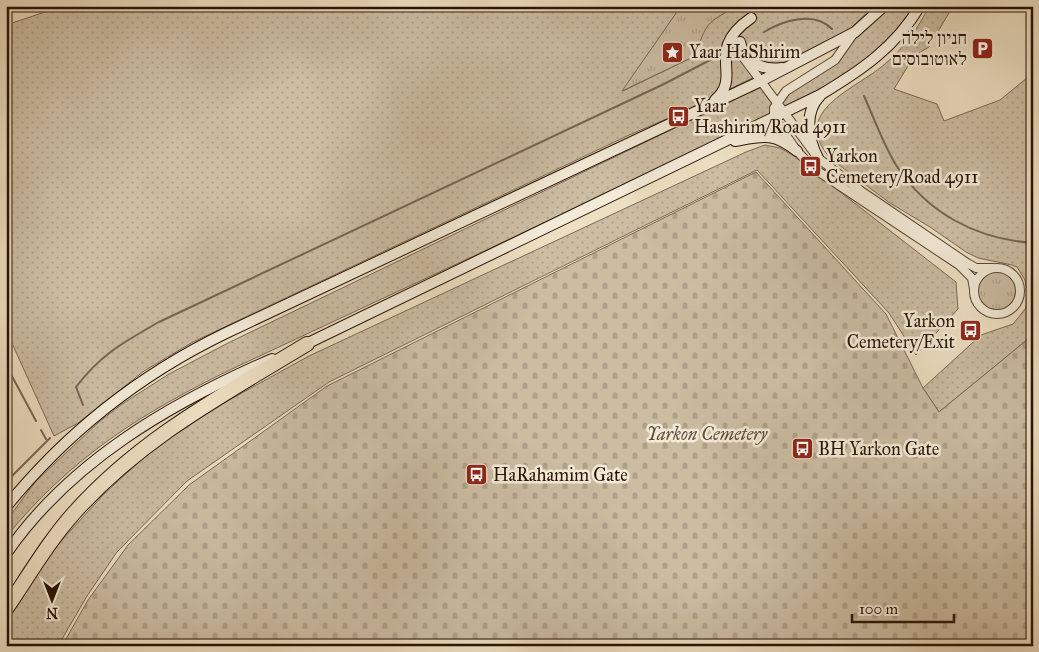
<svg xmlns="http://www.w3.org/2000/svg" width="1039" height="652" viewBox="0 0 1039 652" font-family="'IM FELL Great Primer','Frank Ruhl Libre',serif">
  <defs>
    <pattern id="grass-dots" width="8" height="8" patternUnits="userSpaceOnUse" patternTransform="scale(1.25)"><rect width="8" height="8" fill="#cbbca2"/><path d="M2 2h.1M6 6h.1" fill="none" stroke="#aea18a" stroke-width="1.8" stroke-linecap="round"/></pattern>
    <pattern id="cemetery-stones" width="16" height="16" patternUnits="userSpaceOnUse" patternTransform="scale(1.25)"><rect width="16" height="16" fill="#cbbca2"/><path d="M2 7V4a2 2 0 0 1 4 0v3zM10 15v-3a2 2 0 0 1 4 0v3z" fill="#aea18a"/></pattern>
    <pattern id="park-tufts" width="24" height="20" patternUnits="userSpaceOnUse" patternTransform="scale(1.25)"><rect width="24" height="20" fill="#cbbca2"/><path d="M3 7l-1-3M5 7V3M7 7l1-3M15 17l-1-3M17 17v-4M19 17l1-3" fill="none" stroke="#aea18a"/></pattern>
  </defs>
  <rect width="100%" height="100%" fill="#eddfc2"/>
  <filter id="stains"><feTurbulence type="fractalNoise" baseFrequency=".004" numOctaves="4"/><feColorMatrix values="0 0 0 0 .2 0 0 0 0 .09 0 0 0 0 .02 0 0 0 .5 -.17"/></filter>
  <radialGradient id="worn" r=".72"><stop offset=".6" stop-color="#630" stop-opacity="0"/><stop offset="1" stop-color="#630" stop-opacity=".3"/></radialGradient>
  <path fill="url(#grass-dots)" stroke="#796854" d="M63,6H681L623,91L695,56L702,33L709,22L737,6H874L851,28L839,35L694,107L627,136L193,342L144,371L78,423L54,436L6,330V25Z
    M889,6H913C884,57 834,82 785,110L780,104L788,93L833,65L860,33Z
    M929,6H953L929,47L914,56L894,89L937,104L944,121L1000,100L1033,73V335L939,412L923,388L981,335L1013,324L1026,308L1027,294L1025,280L1017,267L1012,265L978,258L966,252L930,227L890,203L831,159C788,111 855,90 885,64C904,48 918,29 929,6Z
    M760,87L772,104L771,117L234,368C143,412 71,457 6,537V521L36,481L99,422L122,404L169,374L230,342Z
    M765,145L780,148L794,156L956,282L958,309L916,355L889,313L757,170L329,382L187,481L117,552L87,596L58,646H6V620L52,551L104,494L151,451L211,410L309,356L746,152Z"/>
  <path fill="url(#cemetery-stones)" stroke="#796854" d="M756,172L886,314L923,388L939,412L1033,335V646H62L88,600L128,545L189,485L327,386Z"/>
  <path fill="url(#park-tufts)" stroke="#796854" d="M681,6H737C705,24 707,22 695,56L622,91Z
    M978 291a19 19 0 1 1 38 0a19 19 0 1 1-38 0Z"/>
  <g fill="none" stroke-linecap="round" stroke-linejoin="round">
    <path stroke="#766450" stroke-width="2" d="M764,32C784,20 814,11 832,29
      M864,96C874,118 883,144 896,165C927,213 976,239 1033,243
      M6,365L36,421
      M83,405L76,387C101,354 124,342 159,322L664,84L712,59
      M41,430L46,439
      M6,482L50,438"/>
    <defs>
      <path id="minor" d="M854,33L835,60L786,91L774,108V118L797,151L813,168L959,265L972,278L974,289
        M743,57L818,158L861,191L967,263L976,268H993
        M974 291a23 23 0 1 1 46 0a23 23 0 1 1-46 0Z"/>
      <path id="secondary" d="M740,42C744,62 763,71 782,68
        M715,100C744,75 703,51 751,18
        M735,141C763,136 773,132 797,151
        M818,158C808,139 804,112 820,96
        M302,346L820,95C860,71 895,48 920,6
        M6,507C66,433 141,374 226,333L761,81L855,32L884,6
        M6,554C70,461 171,403 272,359"/>
      <path id="motorway" d="M6,609C28,577 48,542 74,513C141,438 223,395 307,344"/>
    </defs>
    <use href="#minor" stroke="#584635" stroke-width="10"/>
    <use href="#secondary" stroke="#271306" stroke-width="12"/>
    <use href="#motorway" stroke="#271306" stroke-width="16"/>
    <use href="#minor" stroke="#f3ead7" stroke-width="8"/>
    <use href="#secondary" stroke="#f3ead7" stroke-width="10"/>
    <use href="#motorway" stroke="#eddfc2" stroke-width="14"/>
    <path stroke="#271306" stroke-width="2" stroke-dasharray="9 9" stroke-linecap="butt" d="M6,10L18,6"/>
  </g>
  <defs>
    <symbol id="parking-square" viewBox="-11 -11 22 22"><rect x="-9" y="-9" width="18" height="18" rx="4" fill="#8f2418" stroke="#f3ead7"/><path d="M-3.5-5.5H1a3.5 3.5 0 0 1 0 7H-1V5.5H-3.5ZM-1-3.4V-.6H.8a1.4 1.4 0 0 0 0-2.8Z" fill="#fff"/></symbol>
    <symbol id="sight-square" viewBox="-11 -11 22 22"><rect x="-9" y="-9" width="18" height="18" rx="4" fill="#8f2418" stroke="#f3ead7"/><path d="M0-6L1.8-2.2L6-1.7L2.9 1.2L3.7 5.4L0 3.3L-3.7 5.4L-2.9 1.2L-6-1.7L-1.8-2.2Z" fill="#fff"/></symbol>
    <symbol id="bus-square" viewBox="-11 -11 22 22"><rect x="-9" y="-9" width="18" height="18" rx="4" fill="#8f2418" stroke="#f3ead7"/><path d="M-5-6H5V4H4V6H2V4H-2V6H-4V4H-5ZM-3.5-4V0h7V-4ZM-3.5 1.2v1.5H-2V1.2ZM2 1.2v1.5H3.5V1.2Z" fill="#fff"/></symbol>
  </defs>
  <g fill-rule="evenodd">
    <use href="#parking-square" x="970" y="36" width="25" height="25"/>
    <use href="#sight-square" x="660" y="40" width="25" height="25"/>
    <use href="#bus-square" x="666" y="104" width="25" height="25"/>
    <use href="#bus-square" x="798" y="154" width="25" height="25"/>
    <use href="#bus-square" x="958" y="318" width="25" height="25"/>
    <use href="#bus-square" x="790" y="436" width="25" height="25"/>
    <use href="#bus-square" x="464" y="462" width="25" height="25"/>
  </g>
  <g text-anchor="middle" stroke-width="5" stroke-linejoin="round" paint-order="stroke">
    <g font-size="18" fill="#271306" stroke="#f3ead7" text-anchor="start">
      <text x="967" y="44" text-anchor="end">חניון לילה<tspan x="967" dy="21">לאוטובוסים</tspan></text>
      <text x="689" y="58">Yaar HaShirim</text>
      <text x="694" y="112">Yaar<tspan x="694" dy="21">Hashirim/Road 4911</tspan></text>
      <text x="826" y="162">Yarkon<tspan x="826" dy="21">Cemetery/Road 4911</tspan></text>
      <text x="955" y="327" text-anchor="end">Yarkon<tspan x="955" dy="21">Cemetery/Exit</tspan></text>
      <text x="818" y="455">BH Yarkon Gate</text>
      <text x="493" y="481">HaRahamim Gate</text>
    </g>
    <g font-size="18" font-style="italic" fill="#604e3d" stroke="#f3ead7">
      <text x="707" y="440">Yarkon Cemetery</text>
    </g>
  </g>
  <rect width="1039" height="652" fill="none" stroke="#eddfc2" stroke-width="25"/>
  <rect x="8" y="8" width="1024" height="637" fill="none" stroke="#271306" stroke-width="2.5"/>
  <rect x="12" y="12" width="1014" height="627" fill="none" stroke="#271306"/>
  <g transform="translate(52 600) rotate(180)" stroke="#f3ead7" stroke-width="4" paint-order="stroke">
  <path d="M0-4L9 19L0 12L-9 19Z" fill="#271306"/>
  <text y="-8" font-size="14" font-weight="bold" text-anchor="middle" fill="#271306">N</text>
  </g>
  <path d="M852 614v8h102v-8" fill="none" stroke="#271306" stroke-width="2.5"/>
  <text x="859" y="614" font-size="15" fill="#271306" stroke="#f3ead7" stroke-width="4" paint-order="stroke">100 m</text>
  <rect width="100%" height="100%" filter="url(#stains)"/>
  <rect width="100%" height="100%" fill="url(#worn)"/>
</svg>
